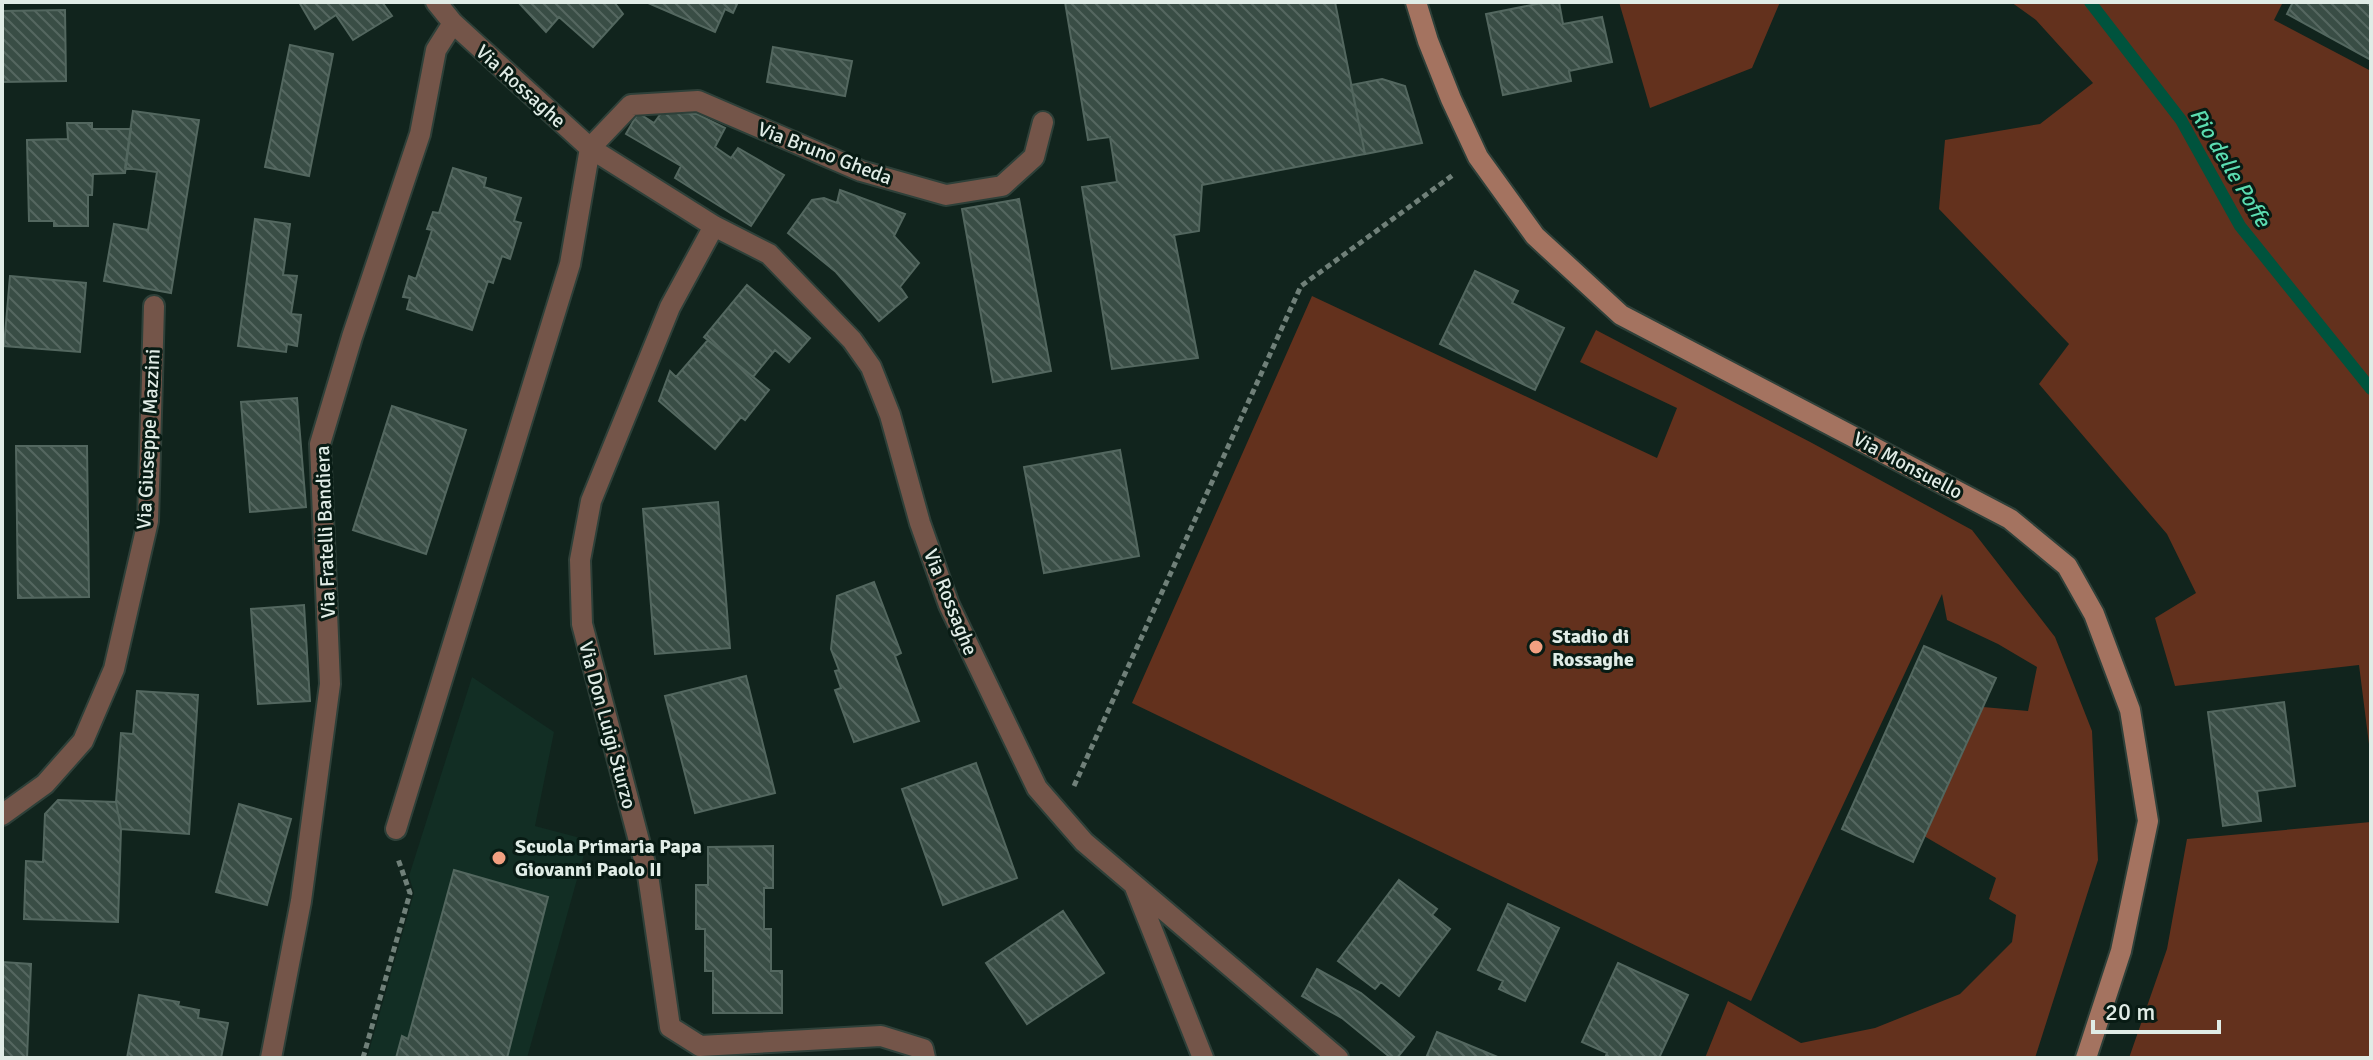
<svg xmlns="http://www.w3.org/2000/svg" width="2373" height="1060" viewBox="0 0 2373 1060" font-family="Signika,sans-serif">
  <defs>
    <pattern id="building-back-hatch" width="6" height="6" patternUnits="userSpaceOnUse" patternTransform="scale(2)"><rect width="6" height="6" fill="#394d45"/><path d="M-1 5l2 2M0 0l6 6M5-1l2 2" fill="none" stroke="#556760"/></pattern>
  </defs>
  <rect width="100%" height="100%" fill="#11241d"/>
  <path fill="#122e24" d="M472,677L554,732L535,826L588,840L527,1058H367L414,893L409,876Z"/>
  <path fill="#63311d" d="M1619,2H1780L1752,68L1650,108Z
    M2011,2H2283L2274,20L2371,71V760L2359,665L2175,686L2155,618L2196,593L2167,534L2039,384L2069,344L1939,209L1945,140L2040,124L2093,83L2036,20Z
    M1312,296L1657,458L1677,408L1580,362L1596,330L1812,443L1972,530L2055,637L2092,731L2098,860L2035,1058H1705L1728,1001L1801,1043L1875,1028L1960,994L2012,942L2016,915L1989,899L1996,878L1924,836L1983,707L2028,711L2037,667L1998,644L1947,620L1942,594L1751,1001L1132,703Z
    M2371,822V1058H2129L2167,949L2187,839Z"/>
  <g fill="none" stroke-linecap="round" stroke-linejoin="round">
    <path stroke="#00533d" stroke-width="12" d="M2090,2L2181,120L2240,226L2371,389"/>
  </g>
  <path fill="url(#building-back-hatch)" stroke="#53675f" stroke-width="2" d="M299,2H382L392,16L353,40L336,15L315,29Z
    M518,2H614L623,14L593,47L559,17L546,32Z
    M646,2H738L733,13L725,9L715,32Z
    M1065,2H1335L1365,154L1202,185L1199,231L1174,235L1198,358L1112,369L1082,187L1117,182L1110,137L1088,140Z
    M1547,2H1559L1563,24L1602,17L1612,62L1569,71L1571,81L1503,95L1486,14Z
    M2293,2H2371V60L2287,14Z
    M65,10L66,81L2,82V11Z
    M290,45L333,54L309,176L265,167Z
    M773,47L852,61L845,96L767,82Z
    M1382,79L1405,86L1422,143L1365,154L1351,85Z
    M133,111L199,120L171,293L104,281L114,224L148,230L157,172L125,168Z
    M662,112L697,114L725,128L715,147L731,158L738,148L784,175L751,226L675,178L681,166L626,134L638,113L654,123Z
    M67,123H92V129H131L125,173L93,174L92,195H88V226H54V221H29L27,140L68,139Z
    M453,168L486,178L484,187L521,198L514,221L521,223L510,259L502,256L493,283L488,281L472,330L407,309L410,298L403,297L409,276L416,279L432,230L427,229L433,212L439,213Z
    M840,190L905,214L894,236L919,263L900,287L907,297L879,321L836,272L788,233L812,200L824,198L837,203Z
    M1019,199L1051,371L993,382L962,209Z
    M255,219L290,224L283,275L297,276L291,314L301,315L297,346L287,344L286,352L238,346Z
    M1475,271L1518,291L1512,303L1564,328L1535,390L1440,344Z
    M10,276L86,283L80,352L4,346Z
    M747,285L810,338L789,362L775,350L753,377L704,337Z
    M708,340L769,390L745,420L741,417L715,449L659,401L670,371L676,377Z
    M297,398L306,507L250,512L241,402Z
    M392,406L466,430L426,554L353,530Z
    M16,446H87L89,597L18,598Z
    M1120,450L1139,556L1044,573L1024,467Z
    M718,502L730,648L655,654L643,509Z
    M874,582L901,653L895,656L919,721L854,742L835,690L841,688L835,671L839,670L831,649L837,596Z
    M304,605L310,701L258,704L251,609Z
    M1924,646L1996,678L1913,862L1842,829Z
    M746,676L775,793L695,813L665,696Z
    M137,691L198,695L189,834L121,829L116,802L121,733L133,734Z
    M2284,702L2295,786L2257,791L2261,821L2223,826L2208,712Z
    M976,763L1017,878L943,905L902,789Z
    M58,800L116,802L121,829L118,922L24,919L26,861L43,862L45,814Z
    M239,804L291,819L267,905L216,892Z
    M773,846V888H764V929H771V971H782V1013H713V971H705V929H696V885H708V847Z
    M454,870L548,897L507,1058H396L402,1036L408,1039Z
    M1399,880L1437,909L1432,915L1450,929L1399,996L1381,982L1375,989L1338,961Z
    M1508,904L1559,928L1525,1001L1499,989L1503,981L1478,970Z
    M1063,911L1104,973L1027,1024L986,963Z
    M2,962L31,964L27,1058H2Z
    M1618,963L1688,995L1659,1058H1605L1607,1053L1582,1042Z
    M1317,969L1361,993L1414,1037L1397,1058H1391L1342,1018L1302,996Z
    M139,995L179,1002L178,1006L199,1010L198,1018L228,1023L221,1058H127Z
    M1437,1032L1500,1058H1426Z"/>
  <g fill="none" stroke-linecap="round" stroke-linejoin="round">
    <defs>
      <path id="street" d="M436,2L453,23L590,148L714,226L769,254L852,340L871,367L890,415L920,523L949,605L1037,788L1084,842L1338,1058
        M714,226L670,307L591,501L580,560L582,624L648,875L670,1027L700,1046L881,1036L923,1049L925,1058
        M2,815L45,784L83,741L114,669L148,521L154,306
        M396,829L570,264L590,148L631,105L698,101L861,171L946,195L1002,186L1034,157L1043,122
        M1135,887L1203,1058
        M271,1058L301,901L330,684L320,444L352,337L420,134L436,50L453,23"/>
      <path id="secondary" d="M1416,2L1428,41L1451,99L1478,157L1535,236L1621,315L2010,519L2067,566L2094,614L2130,710L2148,821L2121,951L2086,1058"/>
    </defs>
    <use href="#street" stroke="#2e4039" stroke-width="24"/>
    <use href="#secondary" stroke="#2e4039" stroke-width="24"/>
    <path stroke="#708079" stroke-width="5" stroke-dasharray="6 4" stroke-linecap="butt" d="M1074,786L1301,286L1453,175
      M363,1058L410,893L398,859"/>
    <use href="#street" stroke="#745549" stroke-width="20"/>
    <use href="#secondary" stroke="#a47360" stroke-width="20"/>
  </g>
  <g fill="#f2a081" stroke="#081b14" stroke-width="3">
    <circle cx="1536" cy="647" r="8"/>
    <circle cx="499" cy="858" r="8"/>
  </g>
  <g text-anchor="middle" stroke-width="6" stroke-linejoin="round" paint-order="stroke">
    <g font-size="20" fill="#e0ece6" stroke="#081b14">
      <text transform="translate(521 86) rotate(42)" y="7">Via Rossaghe</text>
      <text transform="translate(825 153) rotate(21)" y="7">Via Bruno Gheda</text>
      <text transform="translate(148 439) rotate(-87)" y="7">Via Giuseppe Mazzini</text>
      <text transform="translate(1908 465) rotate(28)" y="7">Via Monsuello</text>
      <text transform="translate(325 532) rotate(-92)" y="7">Via Fratelli Bandiera</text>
      <text transform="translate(951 602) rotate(68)" y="7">Via Rossaghe</text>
      <text transform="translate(608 725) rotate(75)" y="7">Via Don Luigi Sturzo</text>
    </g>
    <g font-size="20" font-weight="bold" fill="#e0ece6" stroke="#081b14" text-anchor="start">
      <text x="1552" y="643">Stadio di<tspan x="1552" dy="23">Rossaghe</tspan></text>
      <text x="515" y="853">Scuola Primaria Papa<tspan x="515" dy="23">Giovanni Paolo II</tspan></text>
    </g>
    <g font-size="22" font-style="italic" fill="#5bdcb0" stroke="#081b14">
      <text transform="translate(2231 167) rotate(59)" y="8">Rio delle Poffe</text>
    </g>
  </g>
  <rect width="2373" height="1060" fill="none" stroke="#e0ece6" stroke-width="8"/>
  <path d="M2093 1020v12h126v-12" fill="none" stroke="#e0ece6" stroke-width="4"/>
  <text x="2105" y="1020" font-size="24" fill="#e0ece6" stroke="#081b14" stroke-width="6" paint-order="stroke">20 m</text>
</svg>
